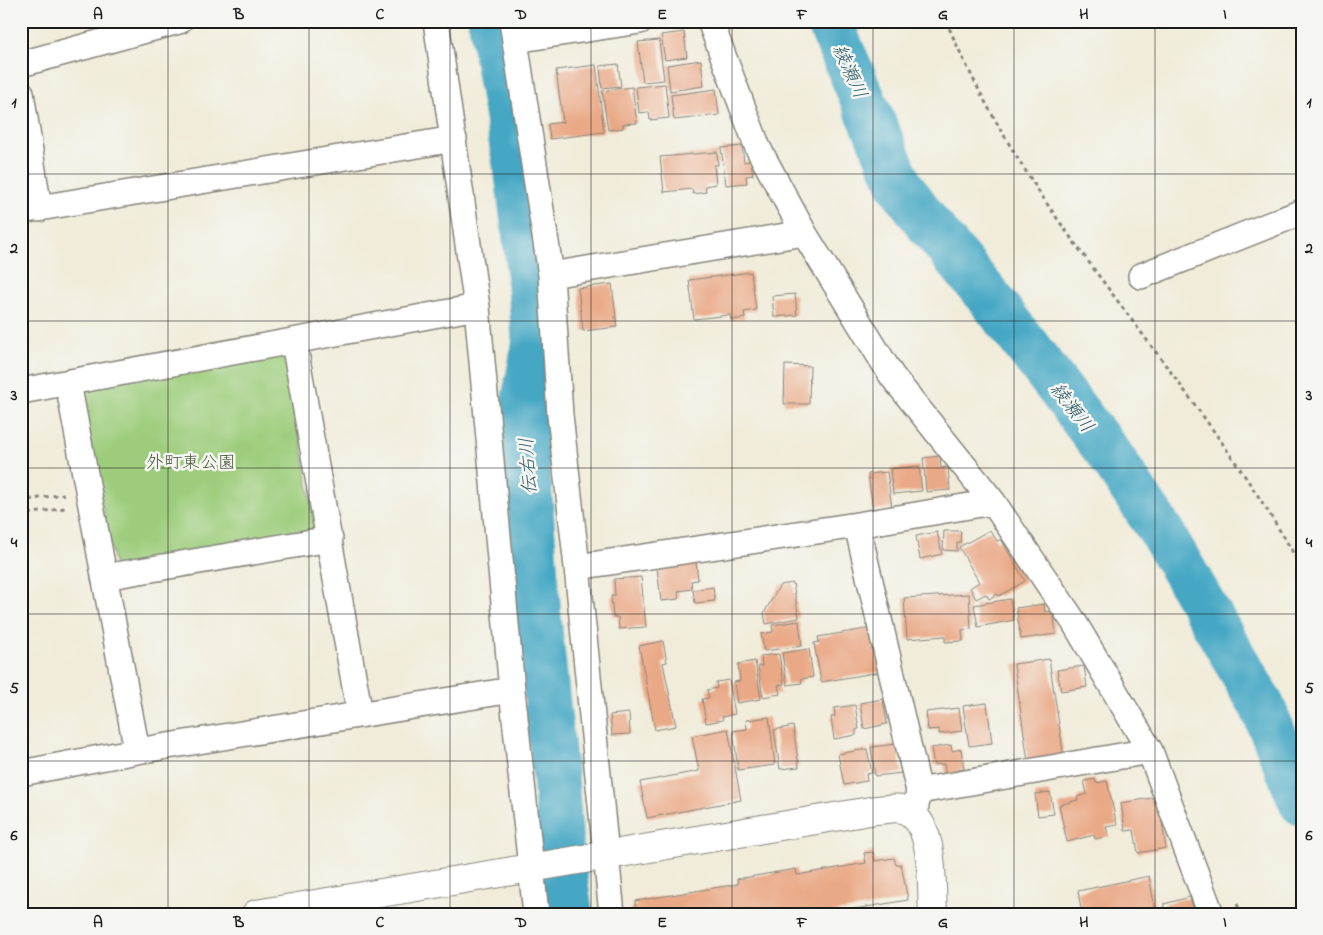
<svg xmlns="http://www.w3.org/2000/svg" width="1323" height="935" viewBox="0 0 1323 935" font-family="'Indie Flower','Klee One',sans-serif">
  <rect width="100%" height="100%" fill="#f6f6f2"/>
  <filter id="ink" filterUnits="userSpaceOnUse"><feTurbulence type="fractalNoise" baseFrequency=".02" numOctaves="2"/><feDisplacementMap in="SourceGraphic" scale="10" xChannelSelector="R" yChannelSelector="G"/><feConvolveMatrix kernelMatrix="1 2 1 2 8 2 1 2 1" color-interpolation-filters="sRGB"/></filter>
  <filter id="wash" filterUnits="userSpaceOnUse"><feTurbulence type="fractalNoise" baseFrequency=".0096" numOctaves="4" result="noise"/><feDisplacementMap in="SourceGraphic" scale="20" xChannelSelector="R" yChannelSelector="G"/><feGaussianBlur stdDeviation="1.12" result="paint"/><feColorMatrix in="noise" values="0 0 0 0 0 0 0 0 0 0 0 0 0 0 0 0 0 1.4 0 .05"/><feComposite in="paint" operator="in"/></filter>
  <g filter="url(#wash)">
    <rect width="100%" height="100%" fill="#f1ecda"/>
    <path fill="#9dcd7c" stroke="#5c744c" d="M278,353L288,360L315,527L308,537L115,568L80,395L87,384Z"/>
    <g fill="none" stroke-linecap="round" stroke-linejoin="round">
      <path stroke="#44a7c4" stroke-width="46" d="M491,21L518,179L528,258L535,344L523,407L539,624L556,783L561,852L570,914
        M829,21L900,185L928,224L992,301L1110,455L1162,533L1262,706L1302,803"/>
    </g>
    <g id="blocks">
      <path fill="#eaa986" d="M684,32L687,57L665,60L661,35Z
        M659,40L664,80L643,82L638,42Z
        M701,60L704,86L670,91L667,65Z
        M618,64L621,86L602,88L600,66Z
        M596,65L604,132L550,139L548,124L563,122L556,70Z
        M665,84L669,118L650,120L649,112L639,113L636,87Z
        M632,87L637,123L623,124V128L608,130L602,91Z
        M716,89L719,115L674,120L671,95Z
        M742,146L744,162L751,161L753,175L746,176L747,183L726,185L721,148Z
        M717,152L718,165H714L716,184L705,186L706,192L693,194L692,189L664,192L660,157Z
        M751,272L756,310L744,312L745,318L731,320L730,315L694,319L689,280Z
        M612,284L617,327L583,331L578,288Z
        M795,294L797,315L774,317L772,296Z
        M785,365L810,366L809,404H784Z
        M940,456L941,468L948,467L950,490L926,492L923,458Z
        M919,466L922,491L893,494L890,469Z
        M887,472L892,508L873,510L868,474Z
        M990,530L997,541L1001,539L1025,581L999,596L997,594L989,599L986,594L976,599L970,588L979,582L959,547Z
        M944,531H961L960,543H957V551L943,550Z
        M937,532L942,554L920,559L916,536Z
        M696,562L698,580L691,581L692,589L678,591L679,599L661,601L657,567Z
        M641,577L646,627L619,629L618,617H613L611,596H615L614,579Z
        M793,583L799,618L766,624L764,613L780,585Z
        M713,587L715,601L695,603L693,590Z
        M969,594L971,629L962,630L963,641L945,642V636L907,639L904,598Z
        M1010,599L1014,620L978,627L974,605Z
        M1044,604L1045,612L1053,611L1056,634L1021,639L1016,608Z
        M799,621L802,646L764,651L761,634L773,632L772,625Z
        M872,628L880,672L821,682L814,643L819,642L818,637Z
        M663,641L667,662L663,663L676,726L655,730L639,646Z
        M809,649L813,677L801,679L802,683L787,685L782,653Z
        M779,654L784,684L778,685L780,694L763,697L758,666H762L761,656Z
        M1049,659L1064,757L1028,762L1014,664Z
        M755,661L761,699L737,703L734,682L740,681L738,664Z
        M1084,666L1087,687L1061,691L1057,670Z
        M729,680L735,714L722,717L723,720L706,723L702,699L709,698L707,690L717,688L716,682Z
        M883,699L887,724L864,729L860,703Z
        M987,703L992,743L969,746L963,706Z
        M855,705L859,729L856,730V735L834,739L831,717L835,716L834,708Z
        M959,708L962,731L939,734V729L928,730L926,712Z
        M629,713L630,734L612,735L610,715Z
        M769,717L775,765L738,770L733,731L747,729L746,720Z
        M793,726L799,767L780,769L774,730Z
        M728,729L741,800L647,818L640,782L699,771L692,736Z
        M897,744L902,773L875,776L871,747Z
        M951,745L952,751L961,749L964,769L958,770L959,775L946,777L944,764L934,765L931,748Z
        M867,749L872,773L866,774L867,781L844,785L838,754Z
        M1095,779L1096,783L1107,781L1117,825L1106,827L1109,836L1095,839L1094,835L1067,842L1059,805L1078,800L1077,797L1087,794L1084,781Z
        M1050,792L1054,814L1038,816L1035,794Z
        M1158,797L1166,848L1138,853L1134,830L1125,831L1121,803Z
        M873,852L875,861L894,858L896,865L901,864L908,900L825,914H631L630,908L636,907L635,901L738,884L737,879L796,869L797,875L866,863L864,853Z
        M1149,876L1156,914H1082L1078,891Z
        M1190,897L1195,914H1166L1164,904Z"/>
    </g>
  </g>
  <g filter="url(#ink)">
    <use href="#blocks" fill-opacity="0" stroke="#86847b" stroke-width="1"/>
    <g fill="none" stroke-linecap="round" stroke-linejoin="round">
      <defs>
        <path id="street" d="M436,21L477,307L512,690L536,914
          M512,21L551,275L560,415L577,567L612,914
          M710,21L758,148L804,233L892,376L993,502L1074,622L1150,751L1211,914
          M515,40L640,21
          M21,64L179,21
          M21,93L39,209
          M21,211L454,139
          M551,275L804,233
          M1141,276L1302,212
          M294,342L360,715
          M68,383L137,751
          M21,391L477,307
          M857,525L919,791L914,815
          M577,567L857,525L993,502
          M104,577L330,539
          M21,773L137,751L512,690
          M919,791L1150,751"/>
        <path id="secondary" d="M256,914L876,810C884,810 895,807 903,809C936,820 931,885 933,914"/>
      </defs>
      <use href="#street" stroke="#86847b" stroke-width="28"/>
      <use href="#secondary" stroke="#86847b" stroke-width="30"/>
      <path stroke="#86847b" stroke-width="3" stroke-dasharray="4 4" stroke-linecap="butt" d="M946,21C978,95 1019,165 1066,231C1146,342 1234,448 1302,568
        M21,501L64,494
        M21,515L65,508
        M1237,904L1241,914"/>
      <use href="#street" stroke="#fff" stroke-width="25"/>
      <use href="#secondary" stroke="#fff" stroke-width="28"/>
    </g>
  </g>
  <path fill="none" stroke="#1c1c1c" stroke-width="1" stroke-opacity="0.55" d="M168,21V914M309,21V914M450,21V914M591,21V914M732,21V914M873,21V914M1014,21V914M1155,21V914M21,174H1302M21,321H1302M21,468H1302M21,614H1302M21,761H1302"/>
  <g text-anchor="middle" stroke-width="5" stroke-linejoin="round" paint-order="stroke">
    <g font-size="18" fill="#495a3e" stroke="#f6f6f2">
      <text x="191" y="468">外町東公園</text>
    </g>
    <g font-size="19" font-style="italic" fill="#2e5b68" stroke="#f6f6f2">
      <text transform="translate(851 71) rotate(66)" y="7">綾瀬川</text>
      <text transform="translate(1073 407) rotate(52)" y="7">綾瀬川</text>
      <text transform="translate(527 466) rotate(-94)" y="7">伝右川</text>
    </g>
  </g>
  <rect width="1323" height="935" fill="none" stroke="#f6f6f2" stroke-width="55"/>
  <rect x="28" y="28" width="1268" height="880" fill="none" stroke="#1c1c1c" stroke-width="2"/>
  <g font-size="16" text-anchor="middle" font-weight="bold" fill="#1c1c1c">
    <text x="98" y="19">A</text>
    <text x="239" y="19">B</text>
    <text x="380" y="19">C</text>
    <text x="521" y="19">D</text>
    <text x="662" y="19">E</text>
    <text x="802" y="19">F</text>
    <text x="943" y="19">G</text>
    <text x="1084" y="19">H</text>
    <text x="1225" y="19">I</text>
    <text x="14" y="107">1</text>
    <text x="1309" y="107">1</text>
    <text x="14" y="253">2</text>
    <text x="1309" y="253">2</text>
    <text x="14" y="400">3</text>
    <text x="1309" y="400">3</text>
    <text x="14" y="547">4</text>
    <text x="1309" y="547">4</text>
    <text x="14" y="693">5</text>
    <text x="1309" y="693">5</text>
    <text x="14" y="840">6</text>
    <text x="1309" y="840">6</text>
    <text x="98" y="927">A</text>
    <text x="239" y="927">B</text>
    <text x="380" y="927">C</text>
    <text x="521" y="927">D</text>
    <text x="662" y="927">E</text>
    <text x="802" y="927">F</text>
    <text x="943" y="927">G</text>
    <text x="1084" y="927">H</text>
    <text x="1225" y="927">I</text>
  </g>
</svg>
